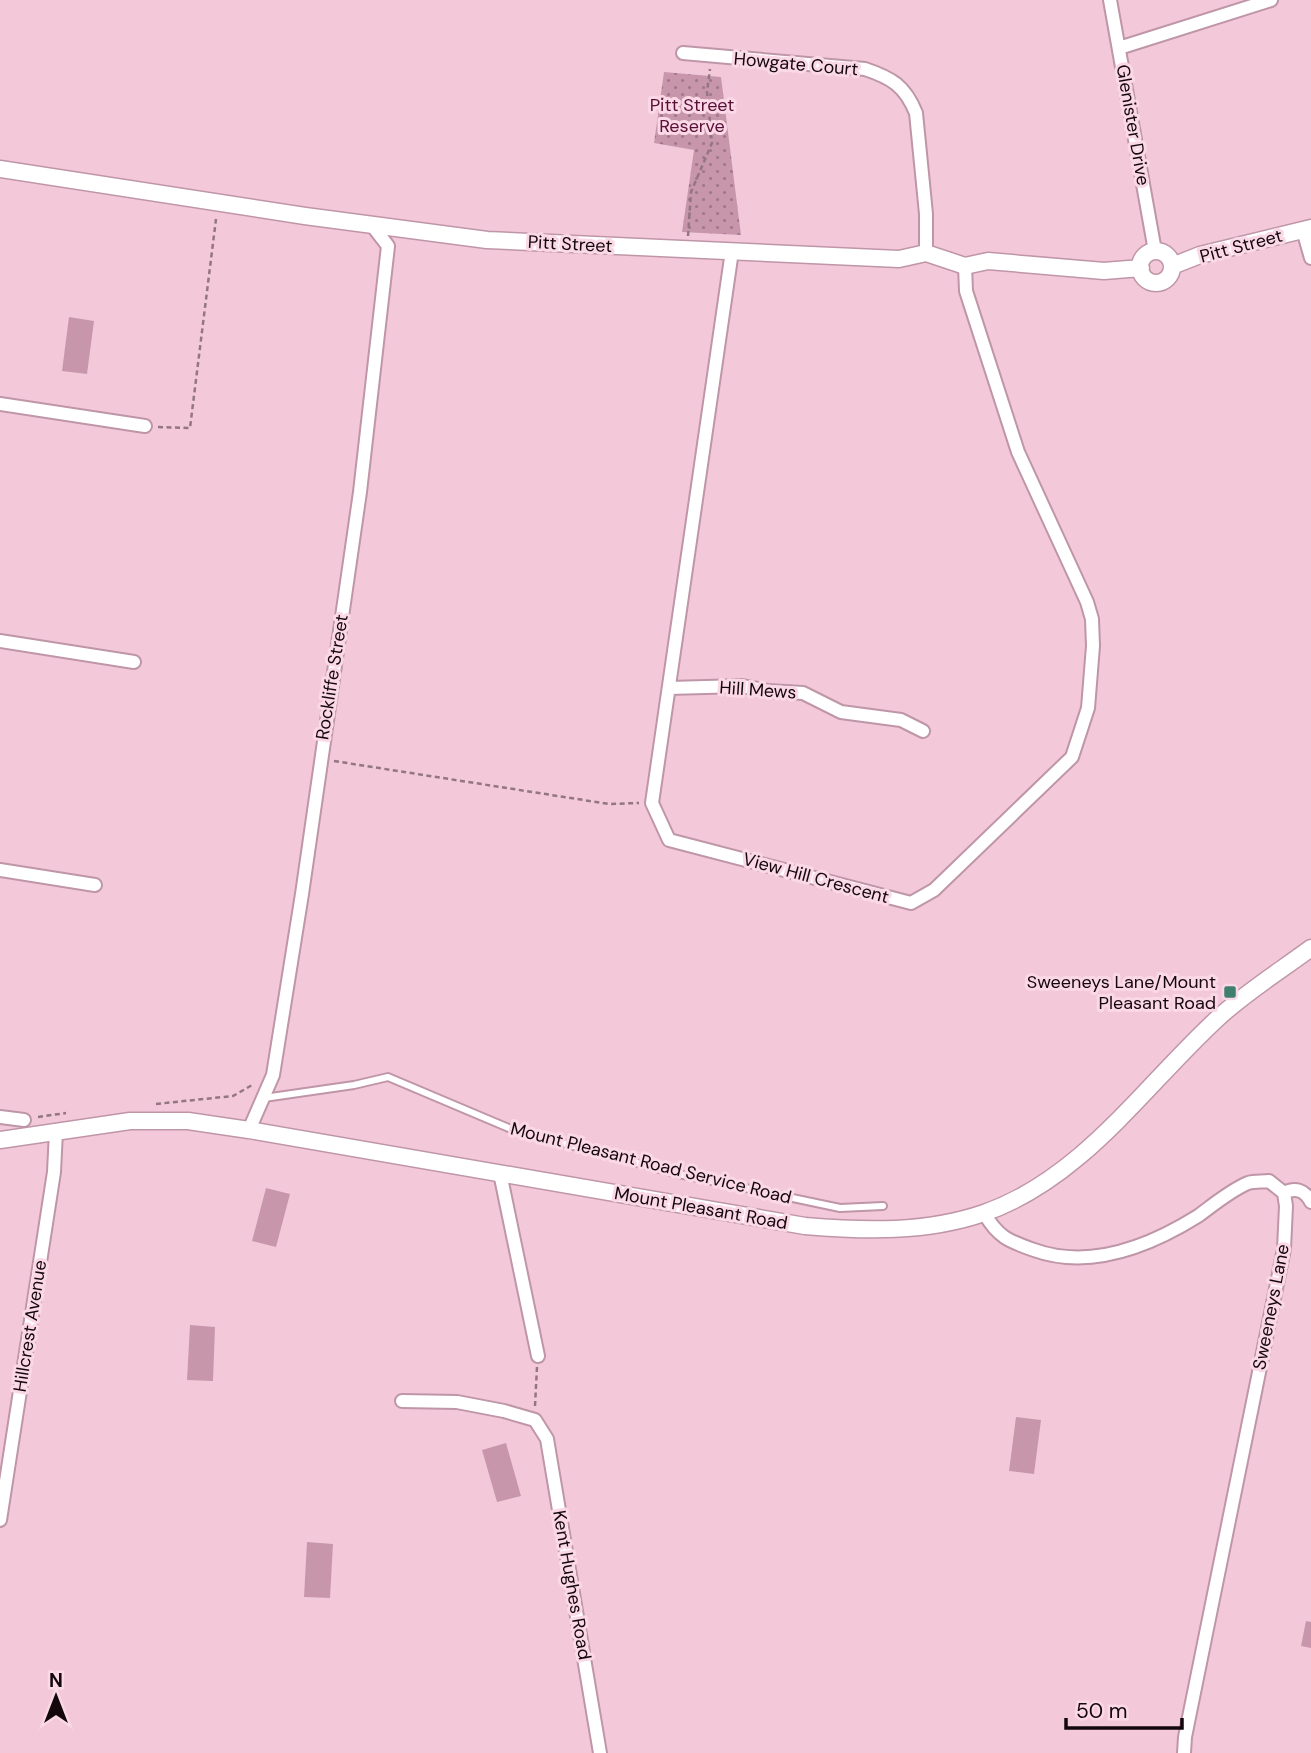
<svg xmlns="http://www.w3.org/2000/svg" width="1311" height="1753" viewBox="0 0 1311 1753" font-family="'DM Sans',sans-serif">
  <defs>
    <pattern id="park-dots" width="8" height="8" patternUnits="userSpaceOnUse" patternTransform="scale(1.75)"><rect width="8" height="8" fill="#c896ab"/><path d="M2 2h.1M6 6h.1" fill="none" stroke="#a1788a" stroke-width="1.8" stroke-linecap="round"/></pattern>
  </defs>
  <rect width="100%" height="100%" fill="#f3c9da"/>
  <path fill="#c896ab" d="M69,317L94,321L87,374L62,371Z
    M266,1188L290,1194L276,1247L252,1241Z
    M190,1325L215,1327L213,1381L187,1380Z
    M1016,1417L1041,1420L1034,1474L1009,1471Z
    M506,1443L521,1496L497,1502L482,1450Z
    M307,1542L333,1544L330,1598L304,1597Z
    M1306,1621L1311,1622V1648L1301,1646Z"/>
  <path fill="url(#park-dots)" d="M664,72L721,77L741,235L682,232L694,150L654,143Z"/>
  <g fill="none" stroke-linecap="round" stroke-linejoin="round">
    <defs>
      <path id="service" d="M264,1098L354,1085L388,1077L511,1129L674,1173L840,1208L883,1206"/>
      <path id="minor" d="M1110,0L1155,251
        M1119,48L1271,0
        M683,53L865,69C892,78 905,86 916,113L926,214V253
        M1303,230L1311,258
        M732,251L652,803L669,840L911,903L934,890L1072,757L1088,708L1093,646L1092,619L1087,602L1018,452L966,291L965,266
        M0,404L145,426
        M0,641L134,662
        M669,688L742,686L768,691L803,693L841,712L901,720L923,731
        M0,870L95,885
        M0,1117L24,1120
        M249,1130L273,1075L302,894L360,492L388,246L371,224
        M500,1173L538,1356
        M1284,1193C1295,1187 1305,1190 1311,1202
        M984,1213C998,1237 1008,1241 1034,1250C1090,1270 1150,1246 1198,1216C1213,1205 1231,1190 1248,1183C1254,1181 1263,1182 1269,1181L1284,1193L1286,1206L1284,1249L1185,1737L1184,1753
        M402,1401L457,1402L504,1411L535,1420L547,1439L600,1753
        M0,1520L54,1172L56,1131"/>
      <path id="tertiary" d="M0,169L305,216L487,240L899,259L926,253L965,266L988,261L1104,271L1141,268
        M1140 267a16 16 0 1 1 32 0a16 16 0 1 1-32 0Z
        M1172,266L1200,255L1311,228
        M0,1140L130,1121H188L249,1130L805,1226C865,1231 926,1233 984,1213C1082,1179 1144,1086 1218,1018C1246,992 1280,971 1311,948"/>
    </defs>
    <use href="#service" stroke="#bf96a7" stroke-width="10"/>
    <use href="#minor" stroke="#bf96a7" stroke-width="16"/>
    <use href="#tertiary" stroke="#bf96a7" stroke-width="19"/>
    <path stroke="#937682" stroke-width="2.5" stroke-dasharray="5 3.5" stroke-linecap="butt" d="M688,236L691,192L712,143L707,92L710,69
      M158,427L190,428L216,219
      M334,761L609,804L639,803
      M156,1104L233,1096L254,1084
      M38,1117L66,1113
      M535,1406L537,1367"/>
    <use href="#service" stroke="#fff" stroke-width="6"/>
    <use href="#minor" stroke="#fff" stroke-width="12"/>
    <use href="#tertiary" stroke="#fff" stroke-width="16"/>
  </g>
  <rect fill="#407f6d" stroke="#fbd8e6" stroke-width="2.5" x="1223" y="985" width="14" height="14" rx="3.5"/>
  <g text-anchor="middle" stroke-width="6" stroke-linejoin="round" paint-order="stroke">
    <g font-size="18" fill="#14070c" stroke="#fbd8e6">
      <text transform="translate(796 64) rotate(5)" y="6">Howgate Court</text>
      <text transform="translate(1133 125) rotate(80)" y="6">Glenister Drive</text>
      <text transform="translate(570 244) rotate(3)" y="6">Pitt Street</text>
      <text transform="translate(1241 246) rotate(-15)" y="6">Pitt Street</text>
      <text transform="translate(332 677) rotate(-81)" y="6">Rockliffe Street</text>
      <text transform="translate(758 690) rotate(4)" y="6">Hill Mews</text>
      <text transform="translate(816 878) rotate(15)" y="6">View Hill Crescent</text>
      <text transform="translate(651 1163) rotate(14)" y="6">Mount Pleasant Road Service Road</text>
      <text transform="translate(701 1208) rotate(10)" y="6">Mount Pleasant Road</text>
      <text transform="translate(1271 1307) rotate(-79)" y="6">Sweeneys Lane</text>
      <text transform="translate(30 1326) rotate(-81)" y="6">Hillcrest Avenue</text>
      <text transform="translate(572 1585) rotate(80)" y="6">Kent Hughes Road</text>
    </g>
    <g font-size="18" fill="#580f37" stroke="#fbd8e6">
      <text x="692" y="111">Pitt Street<tspan x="692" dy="21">Reserve</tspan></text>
    </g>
    <g font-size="18" fill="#14070c" stroke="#fbd8e6" text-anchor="end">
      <text x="1216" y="988">Sweeneys Lane/Mount<tspan x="1216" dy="21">Pleasant Road</tspan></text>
    </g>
  </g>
  <g transform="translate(56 1697)" stroke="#fbd8e6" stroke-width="5" paint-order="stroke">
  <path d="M0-5L12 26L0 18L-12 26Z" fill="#14070c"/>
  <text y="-10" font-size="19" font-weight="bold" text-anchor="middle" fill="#14070c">N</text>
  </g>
  <path d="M1066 1718v10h116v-10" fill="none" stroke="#14070c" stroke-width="3.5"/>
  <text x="1076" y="1718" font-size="21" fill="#14070c" stroke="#fbd8e6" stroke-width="5" paint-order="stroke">50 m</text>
</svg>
